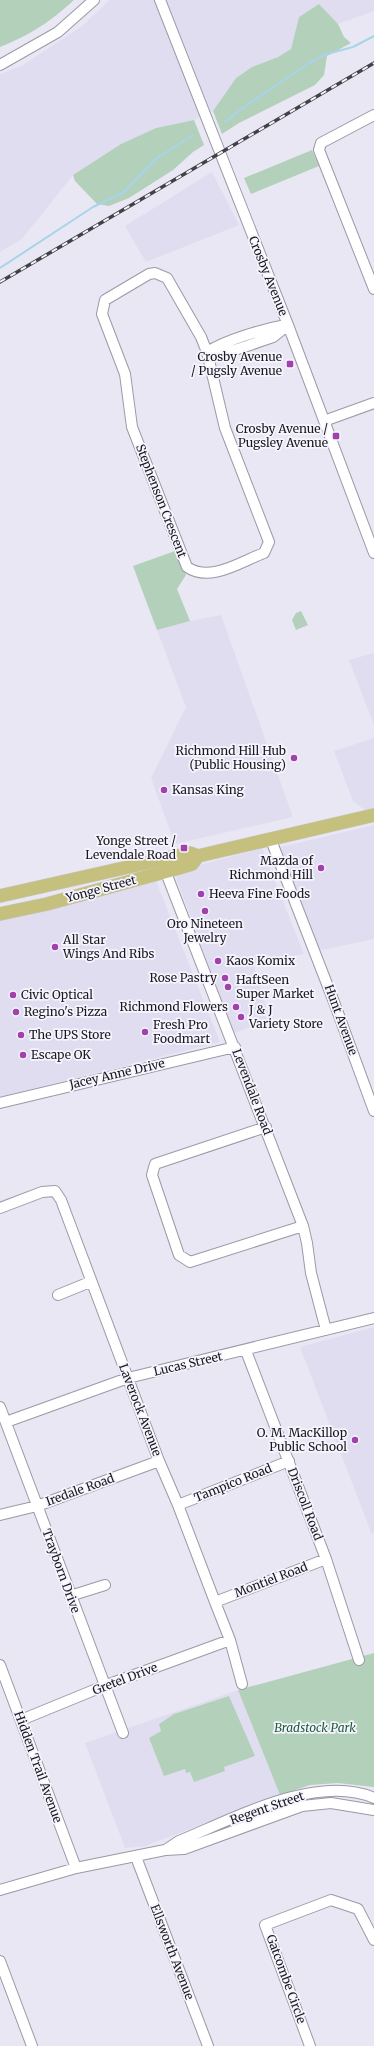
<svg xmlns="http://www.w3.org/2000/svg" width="374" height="2046" viewBox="0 0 374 2046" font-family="Merriweather,serif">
  <rect width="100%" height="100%" fill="#e9e7f3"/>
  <path fill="#e1ddf1" d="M110,0H374V11L338,24L319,4L299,17L291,49L278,57L252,67L236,78L213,111L194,120L156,128L121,144L73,175L22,239L0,252V74L23,65L82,26Z
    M212,172L239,225L146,262L125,226Z
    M221,615L293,817L175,844L151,778L186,707L157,630L190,621Z
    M374,653V725L349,660Z
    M374,738V817L353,801L334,751Z
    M374,825V939L318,951L276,848Z
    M262,848L304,954L253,963L270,1020L234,1033L174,872Z
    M156,881L220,1042L0,1097V920Z
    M374,1327V1532L372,1535L300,1347Z
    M238,1690L280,1795L145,1846L125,1848L85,1743Z"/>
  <path fill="#b3d0bb" d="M0,0H74C50,22 30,35 0,47Z
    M319,4L338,24L344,37L351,43L327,56L324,75L315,85L239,123L222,134L213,111L236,78L252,67L278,57L291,49L299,17Z
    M194,120L204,145L193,152L173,170L129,198L109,206L97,204L75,181L73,175L121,144L156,128Z
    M312,150L319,166L251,194L244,178Z
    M175,551L186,575L177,589L190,621L157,630L133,566Z
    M301,611L308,625L296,630L292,620L296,613Z
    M374,1653V1787L338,1783L310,1785L280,1795L238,1690Z
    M229,1696L255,1756L224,1767L225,1771L194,1782L190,1772L186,1773L185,1769L164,1776L149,1738L161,1731L159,1724L174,1714Z"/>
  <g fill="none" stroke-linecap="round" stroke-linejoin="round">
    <path stroke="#a6d5eb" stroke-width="2" d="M225,122L247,105L309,63L327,54L353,47L374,36
      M0,268L93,207L124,192L157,158L193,135"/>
    <defs>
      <path id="minor" d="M160,0L288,325L374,553
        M0,65L58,32L94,0
        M374,115L321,143L319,150L374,289
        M155,273L167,278L201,337L207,352L225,428L269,542L264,553C240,562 210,583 187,567L132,427L125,374L102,314L105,300L149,274Z
        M207,352L219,355L247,346L273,337L288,325
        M207,352C226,340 263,329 286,325
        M324,421L374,403
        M271,840L334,1002L374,1111
        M163,865L303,1226L307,1243L311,1273L326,1330
        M0,1103L235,1047
        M266,1127L155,1164L152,1175L179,1255L190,1262L303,1226
        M0,1208L42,1192L55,1191L61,1200L159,1461L178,1505L215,1602L230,1640L242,1684
        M58,1295L90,1282
        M246,1351L326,1559L359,1660
        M0,1407L123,1733
        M6,1422L128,1378L374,1318
        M178,1505L289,1461
        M0,1515L37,1506L159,1461
        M70,1596L105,1585
        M215,1602L326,1559
        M0,1665L76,1868
        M21,1720L104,1686L230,1640
        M167,1849L179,1841C233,1819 317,1773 374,1798
        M136,1857L208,2046
        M0,1890L76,1868L165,1850L184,1849L302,1806L331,1803L374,1810
        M0,1961L32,2046
        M310,2046L265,1925L331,1900L358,1909L374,1940"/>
      <path id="major" d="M0,896L177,856L190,853L198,856L374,815
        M0,914L47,904L179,868L192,864L198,856"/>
    </defs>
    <use href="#minor" stroke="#9b99a5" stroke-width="12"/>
    <use href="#major" stroke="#c8c8c9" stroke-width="14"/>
    <use href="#minor" stroke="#fff" stroke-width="10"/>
    <use href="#major" stroke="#c5c07d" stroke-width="13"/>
    <defs>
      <path id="rail" d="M0,282L374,63"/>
    </defs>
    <use href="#rail" stroke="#414146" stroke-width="3.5"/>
    <use href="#rail" stroke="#f6f4fe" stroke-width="2" stroke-dasharray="6" stroke-linecap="butt"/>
  </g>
  <g fill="#9f42ab" stroke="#f6f4fe" stroke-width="1.5">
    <rect x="286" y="360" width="8" height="8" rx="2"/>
    <rect x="332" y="432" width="8" height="8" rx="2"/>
    <circle cx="294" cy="758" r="4"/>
    <circle cx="164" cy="790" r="4"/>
    <rect x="180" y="844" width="8" height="8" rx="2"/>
    <circle cx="321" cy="868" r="4"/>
    <circle cx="201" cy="894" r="4"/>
    <circle cx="205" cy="911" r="4"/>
    <circle cx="55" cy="947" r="4"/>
    <circle cx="218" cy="961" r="4"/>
    <circle cx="225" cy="978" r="4"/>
    <circle cx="228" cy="987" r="4"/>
    <circle cx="13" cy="995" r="4"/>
    <circle cx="236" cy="1007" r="4"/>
    <circle cx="16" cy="1012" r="4"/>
    <circle cx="241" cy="1017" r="4"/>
    <circle cx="145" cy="1032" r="4"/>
    <circle cx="21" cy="1035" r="4"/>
    <circle cx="23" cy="1055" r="4"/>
    <circle cx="355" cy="1440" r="4"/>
  </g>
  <g text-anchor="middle" stroke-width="3.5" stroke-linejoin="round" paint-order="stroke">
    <g font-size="12" fill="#19191d" stroke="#f6f4fe">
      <text transform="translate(268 276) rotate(68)" y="4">Crosby Avenue</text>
      <text transform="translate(161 501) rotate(69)" y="4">Stephenson Crescent</text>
      <text transform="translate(101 889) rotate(-15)" y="4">Yonge Street</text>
      <text transform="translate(341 1020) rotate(70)" y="4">Hunt Avenue</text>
      <text transform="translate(117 1074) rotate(-13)" y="4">Jacey Anne Drive</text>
      <text transform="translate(252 1092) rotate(69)" y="4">Levendale Road</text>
      <text transform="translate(188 1364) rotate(-13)" y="4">Lucas Street</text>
      <text transform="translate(140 1410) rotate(69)" y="4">Laverock Avenue</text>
      <text transform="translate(233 1483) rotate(-22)" y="4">Tampico Road</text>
      <text transform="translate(80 1490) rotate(-20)" y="4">Iredale Road</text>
      <text transform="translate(305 1504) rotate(69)" y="4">Driscoll Road</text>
      <text transform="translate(61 1571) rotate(70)" y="4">Trayborn Drive</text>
      <text transform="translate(271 1580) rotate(-21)" y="4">Montiel Road</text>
      <text transform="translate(125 1679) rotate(-21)" y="4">Gretel Drive</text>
      <text transform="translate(38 1767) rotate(70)" y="4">Hidden Trail Avenue</text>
      <text transform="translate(267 1808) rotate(-19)" y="4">Regent Street</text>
      <text transform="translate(172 1952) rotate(69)" y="4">Ellsworth Avenue</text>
      <text transform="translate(286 1979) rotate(70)" y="4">Gatcombe Circle</text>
    </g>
    <g font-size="12" fill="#19191d" stroke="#f6f4fe" text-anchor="start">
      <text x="282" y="361" text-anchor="end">Crosby Avenue<tspan x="282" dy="14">/ Pugsly Avenue</tspan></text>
      <text x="328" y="433" text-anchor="end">Crosby Avenue /<tspan x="328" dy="14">Pugsley Avenue</tspan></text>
      <text x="286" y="755" text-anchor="end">Richmond Hill Hub<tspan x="286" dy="14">(Public Housing)</tspan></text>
      <text x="172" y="794">Kansas King</text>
      <text x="176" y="845" text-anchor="end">Yonge Street /<tspan x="176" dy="14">Levendale Road</tspan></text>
      <text x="313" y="865" text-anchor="end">Mazda of<tspan x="313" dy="14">Richmond Hill</tspan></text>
      <text x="209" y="898">Heeva Fine Foods</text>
      <text x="205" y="928" text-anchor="middle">Oro Nineteen<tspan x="205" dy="14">Jewelry</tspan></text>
      <text x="63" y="944">All Star<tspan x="63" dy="14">Wings And Ribs</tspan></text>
      <text x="226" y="965">Kaos Komix</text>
      <text x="217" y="982" text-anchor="end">Rose Pastry</text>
      <text x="236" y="984">HaftSeen<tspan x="236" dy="14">Super Market</tspan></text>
      <text x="21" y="999">Civic Optical</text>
      <text x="228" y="1011" text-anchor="end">Richmond Flowers</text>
      <text x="249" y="1014">J &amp; J<tspan x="249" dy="14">Variety Store</tspan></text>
      <text x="24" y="1016">Regino's Pizza</text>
      <text x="153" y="1029">Fresh Pro<tspan x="153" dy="14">Foodmart</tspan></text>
      <text x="29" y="1039">The UPS Store</text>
      <text x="31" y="1059">Escape OK</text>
      <text x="347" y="1437" text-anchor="end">O. M. MacKillop<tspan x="347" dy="14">Public School</tspan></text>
    </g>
    <g font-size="12" font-style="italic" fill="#1c5b36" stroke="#f6f4fe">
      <text x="315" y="1732">Bradstock Park</text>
    </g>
  </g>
</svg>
